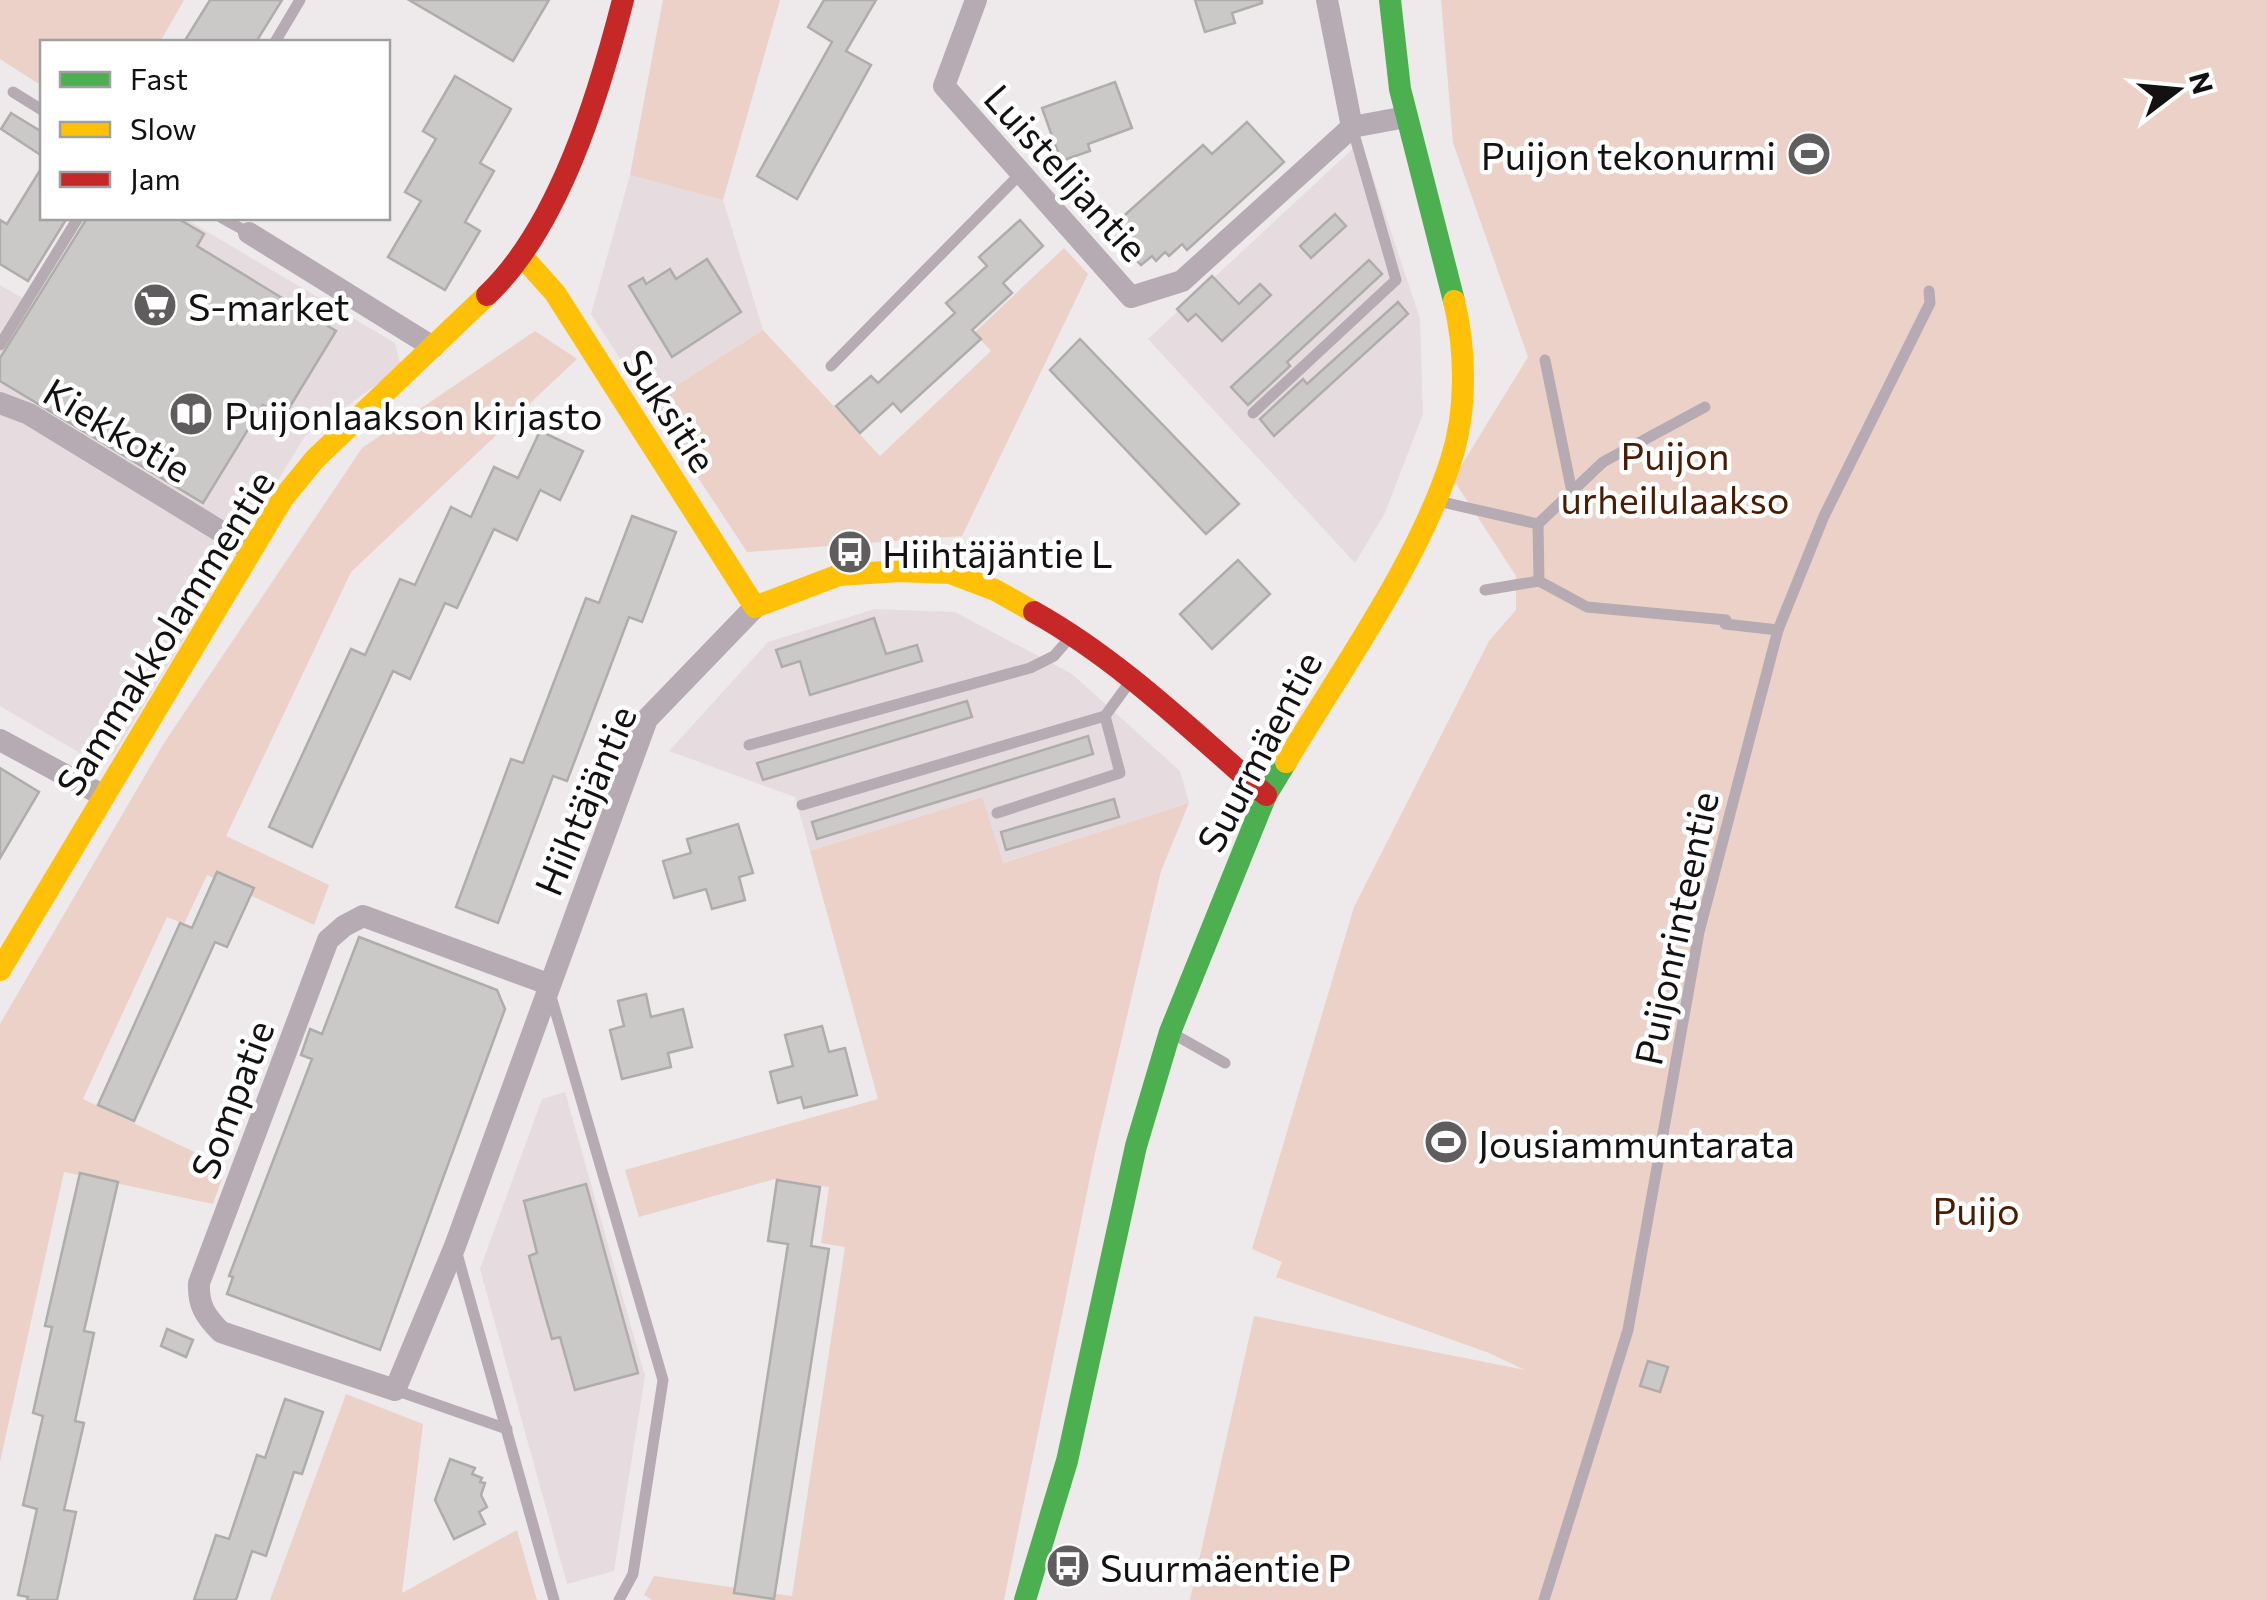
<svg xmlns="http://www.w3.org/2000/svg" width="2267" height="1600" font-family="Commissioner,sans-serif">
	<rect width="100%" height="100%" fill="#eeeaeb"/>
	<g fill="#e6dbde">
		<path d="M1361 141 1420 319 1423 414 1385 513 1355 563 1148 339Z"/>
		<path d="M630 175 723 200 763 330 649 403 591 314Z"/>
		<path d="M86 218H184L395 343 401 367 305 436 258 513 233 520 213 553 220 579 114 754 90 759 0 706V285L33 304Z"/>
		<path d="M875 609 955 612 1072 674 1180 771 1189 803 1002 863 981 797 810 851 795 797 669 751 768 642Z"/>
		<path d="M565 1092 645 1376 614 1571 567 1584 480 1269 542 1099Z"/>
	</g>
	<g fill="#ebd1c7">
		<path d="M0 0H184L160 42H42V86L0 59Z"/>
		<path d="M663 0H780L723 200 630 175Z"/>
		<path d="M1441 0H2267V1600H1190L1254 1316 1525 1370 1489 1353 1276 1277 1282 1262 1252 1249 1354 907 1489 641 1516 610V576L1453 479 1528 357 1453 143Z"/>
		<path d="M1064 248 1088 274 962 536 747 552 649 403 763 330 880 456 991 351 974 333Z"/>
		<path d="M535 331 577 359 351 572 226 836 329 885 314 925 207 875 184 924 167 917 83 1099 226 1167 213 1204 64 1172 0 1462V1024L164 743 362 448Z"/>
		<path d="M982 797 1003 863 1189 803 1161 871 1095 1153 1004 1600H652L644 1595 654 1576 792 1596 845 1247 821 1243 829 1187 775 1179 639 1217 625 1170 878 1099 810 851Z"/>
		<path d="M346 1394 423 1424 402 1593 517 1530 537 1600H270Z"/>
	</g>
	<g fill="#cbc8c8" stroke="#afacac" stroke-width="2.5">
		<path d="M210 0H282L256 42H184Z"/>
		<path d="M409 0H549L513 61Z"/>
		<path d="M824 0H876L846 51 871 65 797 199 757 176 832 42 808 27Z"/>
		<path d="M1195 0H1262V3L1232 13 1235 23 1205 32Z"/>
		<path d="M455 76 511 109 480 163 494 171 465 222 480 231 445 290 388 257 421 201 405 192 436 139 423 131Z"/>
		<path d="M1115 82 1132 128 1088 144 1090 151 1061 161 1042 108Z"/>
		<path d="M11 113 42 132V156L1 129Z"/>
		<path d="M1247 122 1284 162 1187 250 1182 244 1169 256 1165 252 1156 261 1152 256 1141 265 1115 237 1123 230 1117 222 1203 145 1212 154Z"/>
		<path d="M42 167V218H67L28 281 0 264V220L7 224Z"/>
		<path d="M1335 214 1346 226 1311 258 1300 246Z"/>
		<path d="M87 218H177L204 234 197 246 336 331 283 418 263 405 203 503 0 381V358Z"/>
		<path d="M1020 220 1043 246 1003 283 1012 293 972 330 981 339 901 412 893 403 860 433 836 406 871 376 878 383 955 313 946 303 987 266 979 257Z"/>
		<path d="M707 259 741 312 672 357 629 286 643 278 646 284 670 269 676 279Z"/>
		<path d="M1369 260 1382 274 1287 362 1290 366 1248 405 1231 387Z"/>
		<path d="M1212 276 1239 304 1260 284 1271 295 1222 341 1196 314 1188 321 1177 309Z"/>
		<path d="M1398 302 1408 314 1274 436 1260 419 1303 379 1307 384Z"/>
		<path d="M1080 339 1239 504 1206 534 1050 370Z"/>
		<path d="M540 431 583 451 560 500 540 490 517 540 494 529 457 608 445 603 410 679 393 671 312 847 269 827 351 649 365 655 400 579 415 585 451 507 471 517 494 467 518 478Z"/>
		<path d="M632 516 676 532 642 622 629 617 567 781 553 776 498 923 456 907 511 759 523 763 586 598 599 603Z"/>
		<path d="M1238 560 1270 594 1212 649 1180 614Z"/>
		<path d="M874 618 886 654 917 645 922 661 810 695 800 661 782 667 776 650Z"/>
		<path d="M967 701 972 717 763 780 757 763Z"/>
		<path d="M1088 736 1093 754 817 839 812 822Z"/>
		<path d="M0 768 39 792 0 858Z"/>
		<path d="M1114 799 1119 817 1006 850 1001 832Z"/>
		<path d="M738 824 753 873 739 877 745 900 712 909 706 889 674 898 663 861 691 853 687 839Z"/>
		<path d="M217 872 254 888 227 947 215 942 134 1121 98 1105 180 923 192 928Z"/>
		<path d="M359 937 497 990 505 1009 380 1350 227 1294 233 1277 229 1276 312 1059 301 1055 310 1029 322 1034Z"/>
		<path d="M646 994 651 1017 683 1009 692 1047 668 1053 671 1067 622 1079 610 1030 624 1026 618 1001Z"/>
		<path d="M822 1026 829 1052 845 1048 857 1095 804 1108 801 1097 778 1103 770 1072 793 1066 785 1035Z"/>
		<path d="M80 1173 118 1182 84 1331 94 1333 75 1421 84 1423 64 1510 76 1512 57 1600H27L28 1597 18 1595 37 1509 23 1505 43 1416 33 1413 52 1327 45 1326Z"/>
		<path d="M777 1180 820 1187 811 1246 829 1249 774 1599 734 1593 788 1244 768 1241Z"/>
		<path d="M586 1184 638 1373 575 1390 560 1337 552 1339 543 1308 529 1256 537 1253 524 1201Z"/>
		<path d="M167 1329 193 1340 186 1357 161 1346Z"/>
		<path d="M1648 1361 1668 1367 1660 1392 1640 1386Z"/>
		<path d="M285 1399 323 1412 302 1474 294 1472 266 1556 252 1551 236 1600H194L216 1535 229 1539 257 1455 265 1458Z"/>
		<path d="M450 1459 475 1468 472 1474 482 1478 480 1482 485 1483 481 1495 487 1507 479 1512 485 1524 454 1539 435 1500Z"/>
	</g>
	<g fill="none" stroke-linecap="round" stroke-linejoin="round">
		<g stroke="#b6abb2" stroke-width="11">
			<path d="M275 42 300 0"/>
			<path d="M13 92 42 110"/>
			<path d="M222 218 249 233"/>
			<path d="M0 345 78 218"/>
			<path d="M1545 360 1572 492"/>
			<path d="M831 366 1021 173"/>
			<path d="M1253 413 1396 280 1352 127"/>
			<path d="M1438 501 1538 524 1539 581 1587 607 1726 620 1725 624 1778 630"/>
			<path d="M1538 524 1603 462 1705 407"/>
			<path d="M1485 590 1539 581"/>
			<path d="M749 745 1030 668 1054 656 1073 634"/>
			<path d="M802 805 1105 716 1132 679"/>
			<path d="M997 813 1120 773 1105 716"/>
			<path d="M550 993 663 1380 633 1574 619 1600"/>
			<path d="M1170 1032 1225 1063"/>
			<path d="M456 1250 554 1600"/>
			<path d="M395 1390 507 1429"/>
			<path d="M1544 1600 1628 1330 1699 932 1778 630 1824 516 1930 303 1929 291"/>
		</g>
		<g stroke="#b6abb2" stroke-width="22">
			<path d="M976 0 944 86 1131 297 1182 281 1352 127 1406 117"/>
			<path d="M1327 0 1352 127"/>
			<path d="M249 233 433 347"/>
			<path d="M0 403 29 414 251 550"/>
			<path d="M0 740 104 796"/>
			<path d="M548 984 363 916 344 926 328 940 199 1283C198 1305 205 1316 221 1332L395 1390 455 1246 647 719 755 607"/>
		</g>
		<g stroke="#4caf50" stroke-width="22">
			<path d="M1390 0 1400 89 1454 301"/>
			<path d="M1025 1600 1067 1461 1136 1146 1170 1032 1266 795 1286 762"/>
		</g>
		<g stroke="#ffc107" stroke-width="22">
			<path d="M521 255 555 293 755 607 839 575 899 571 950 573 995 590 1034 612"/>
			<path d="M1286 762C1342 668 1418 563 1451 460 1467 411 1466 350 1454 301"/>
			<path d="M0 970 283 498 315 459 487 295"/>
		</g>
		<g stroke="#c62828" stroke-width="22">
			<path d="M487 295C559 227 599 94 623 0"/>
			<path d="M1034 612C1120 660 1192 731 1266 795"/>
		</g>
	</g>
	<defs>
		<symbol id="stadium-disc" viewBox="-11 -11 22 22"><circle r="9.5" fill="#605d5e" stroke="#fff"/><path d="M0-5a6.5 5 0 1 0 0 10a6.5 5 0 1 0 0-10ZM-3.5-1.8h7v3.6h-7Z" fill="#fff"/></symbol>
		<symbol id="supermarket-disc" viewBox="-11 -11 22 22"><circle r="9.5" fill="#605d5e" stroke="#fff"/><path d="M-6-5.5h2.5l.6 2H6L4.5 2H-2.5L-4.4-4H-6ZM-1.5 3.2a1.3 1.3 0 1 0 .1 0ZM3 3.2a1.3 1.3 0 1 0 .1 0Z" fill="#fff"/></symbol>
		<symbol id="library-disc" viewBox="-11 -11 22 22"><circle r="9.5" fill="#605d5e" stroke="#fff"/><path d="M-6-4Q-3-5.5-.7-3.5V5Q-3 3-6 4ZM6-4Q3-5.5 .7-3.5V5Q3 3 6 4Z" fill="#fff"/></symbol>
		<symbol id="bus-disc" viewBox="-11 -11 22 22"><circle r="9.5" fill="#605d5e" stroke="#fff"/><path d="M-5-6H5V4H4V6H2V4H-2V6H-4V4H-5ZM-3.5-4V0h7V-4ZM-3.5 1.2v1.5H-2V1.2ZM2 1.2v1.5H3.5V1.2Z" fill="#fff"/></symbol>
	</defs>
	<g fill-rule="evenodd">
		<use href="#stadium-disc" x="1784" y="129" width="50" height="50"/>
		<use href="#supermarket-disc" x="130" y="280" width="50" height="50"/>
		<use href="#library-disc" x="166" y="389" width="50" height="50"/>
		<use href="#bus-disc" x="825" y="527" width="50" height="50"/>
		<use href="#stadium-disc" x="1421" y="1117" width="50" height="50"/>
		<use href="#bus-disc" x="1043" y="1541" width="50" height="50"/>
	</g>
	<g text-anchor="middle" dominant-baseline="central" stroke-width="9" stroke-linejoin="round" paint-order="stroke">
		<g font-size="38" fill="#141112" stroke="#fff" text-anchor="start">
			<text x="1776" y="154" text-anchor="end">Puijon tekonurmi</text>
			<text x="188" y="305">S-market</text>
			<text x="224" y="414">Puijonlaakson kirjasto</text>
			<text x="882" y="552">Hiihtäjäntie L</text>
			<text x="1478" y="1142">Jousiammuntarata</text>
			<text x="1100" y="1566">Suurmäentie P</text>
		</g>
		<g font-size="38" fill="#141112" stroke="#fff">
			<text transform="translate(1067 172) rotate(48)">Luistelijantie</text>
			<text transform="translate(671 410) rotate(57)">Suksitie</text>
			<text transform="translate(118 429) rotate(31)">Kiekkotie</text>
			<text transform="translate(164 632) rotate(-58)">Sammakkolammentie</text>
			<text transform="translate(1258 751) rotate(-62)">Suurmäentie</text>
			<text transform="translate(584 800) rotate(-67)">Hiihtäjäntie</text>
			<text transform="translate(1675 928) rotate(-78)">Puijonrinteentie</text>
			<text transform="translate(231 1099) rotate(-69)">Sompatie</text>
		</g>
		<g font-size="38" fill="#491c03" stroke="#fff">
			<text x="1675" y="454">Puijon<tspan x="1675" dy="44">urheilulaakso</tspan></text>
			<text x="1976" y="1209">Puijo</text>
		</g>
	</g>
	<rect x="40" y="40" width="350" height="180" fill="#ffffff" stroke="#a1a0a0" stroke-width="2.5"/>
	<rect x="60" y="72" width="50" height="15" fill="#4caf50" stroke="#a1a0a0" stroke-width="2.5"/>
	<text x="130" y="90" font-size="30" fill="#141112">Fast</text>
	<rect x="60" y="122" width="50" height="15" fill="#ffc107" stroke="#a1a0a0" stroke-width="2.5"/>
	<text x="130" y="140" font-size="30" fill="#141112">Slow</text>
	<rect x="60" y="172" width="50" height="15" fill="#c62828" stroke="#a1a0a0" stroke-width="2.5"/>
	<text x="130" y="190" font-size="30" fill="#141112">Jam</text>
	<g transform="translate(2177 90) rotate(74)" stroke="#ffffff" stroke-width="8" paint-order="stroke">
	<path d="M0-8L18 38L0 25L-18 38Z" fill="#141112"/>
	<text y="-15" font-size="28" font-weight="bold" text-anchor="middle" fill="#141112">N</text>
	</g>
</svg>
